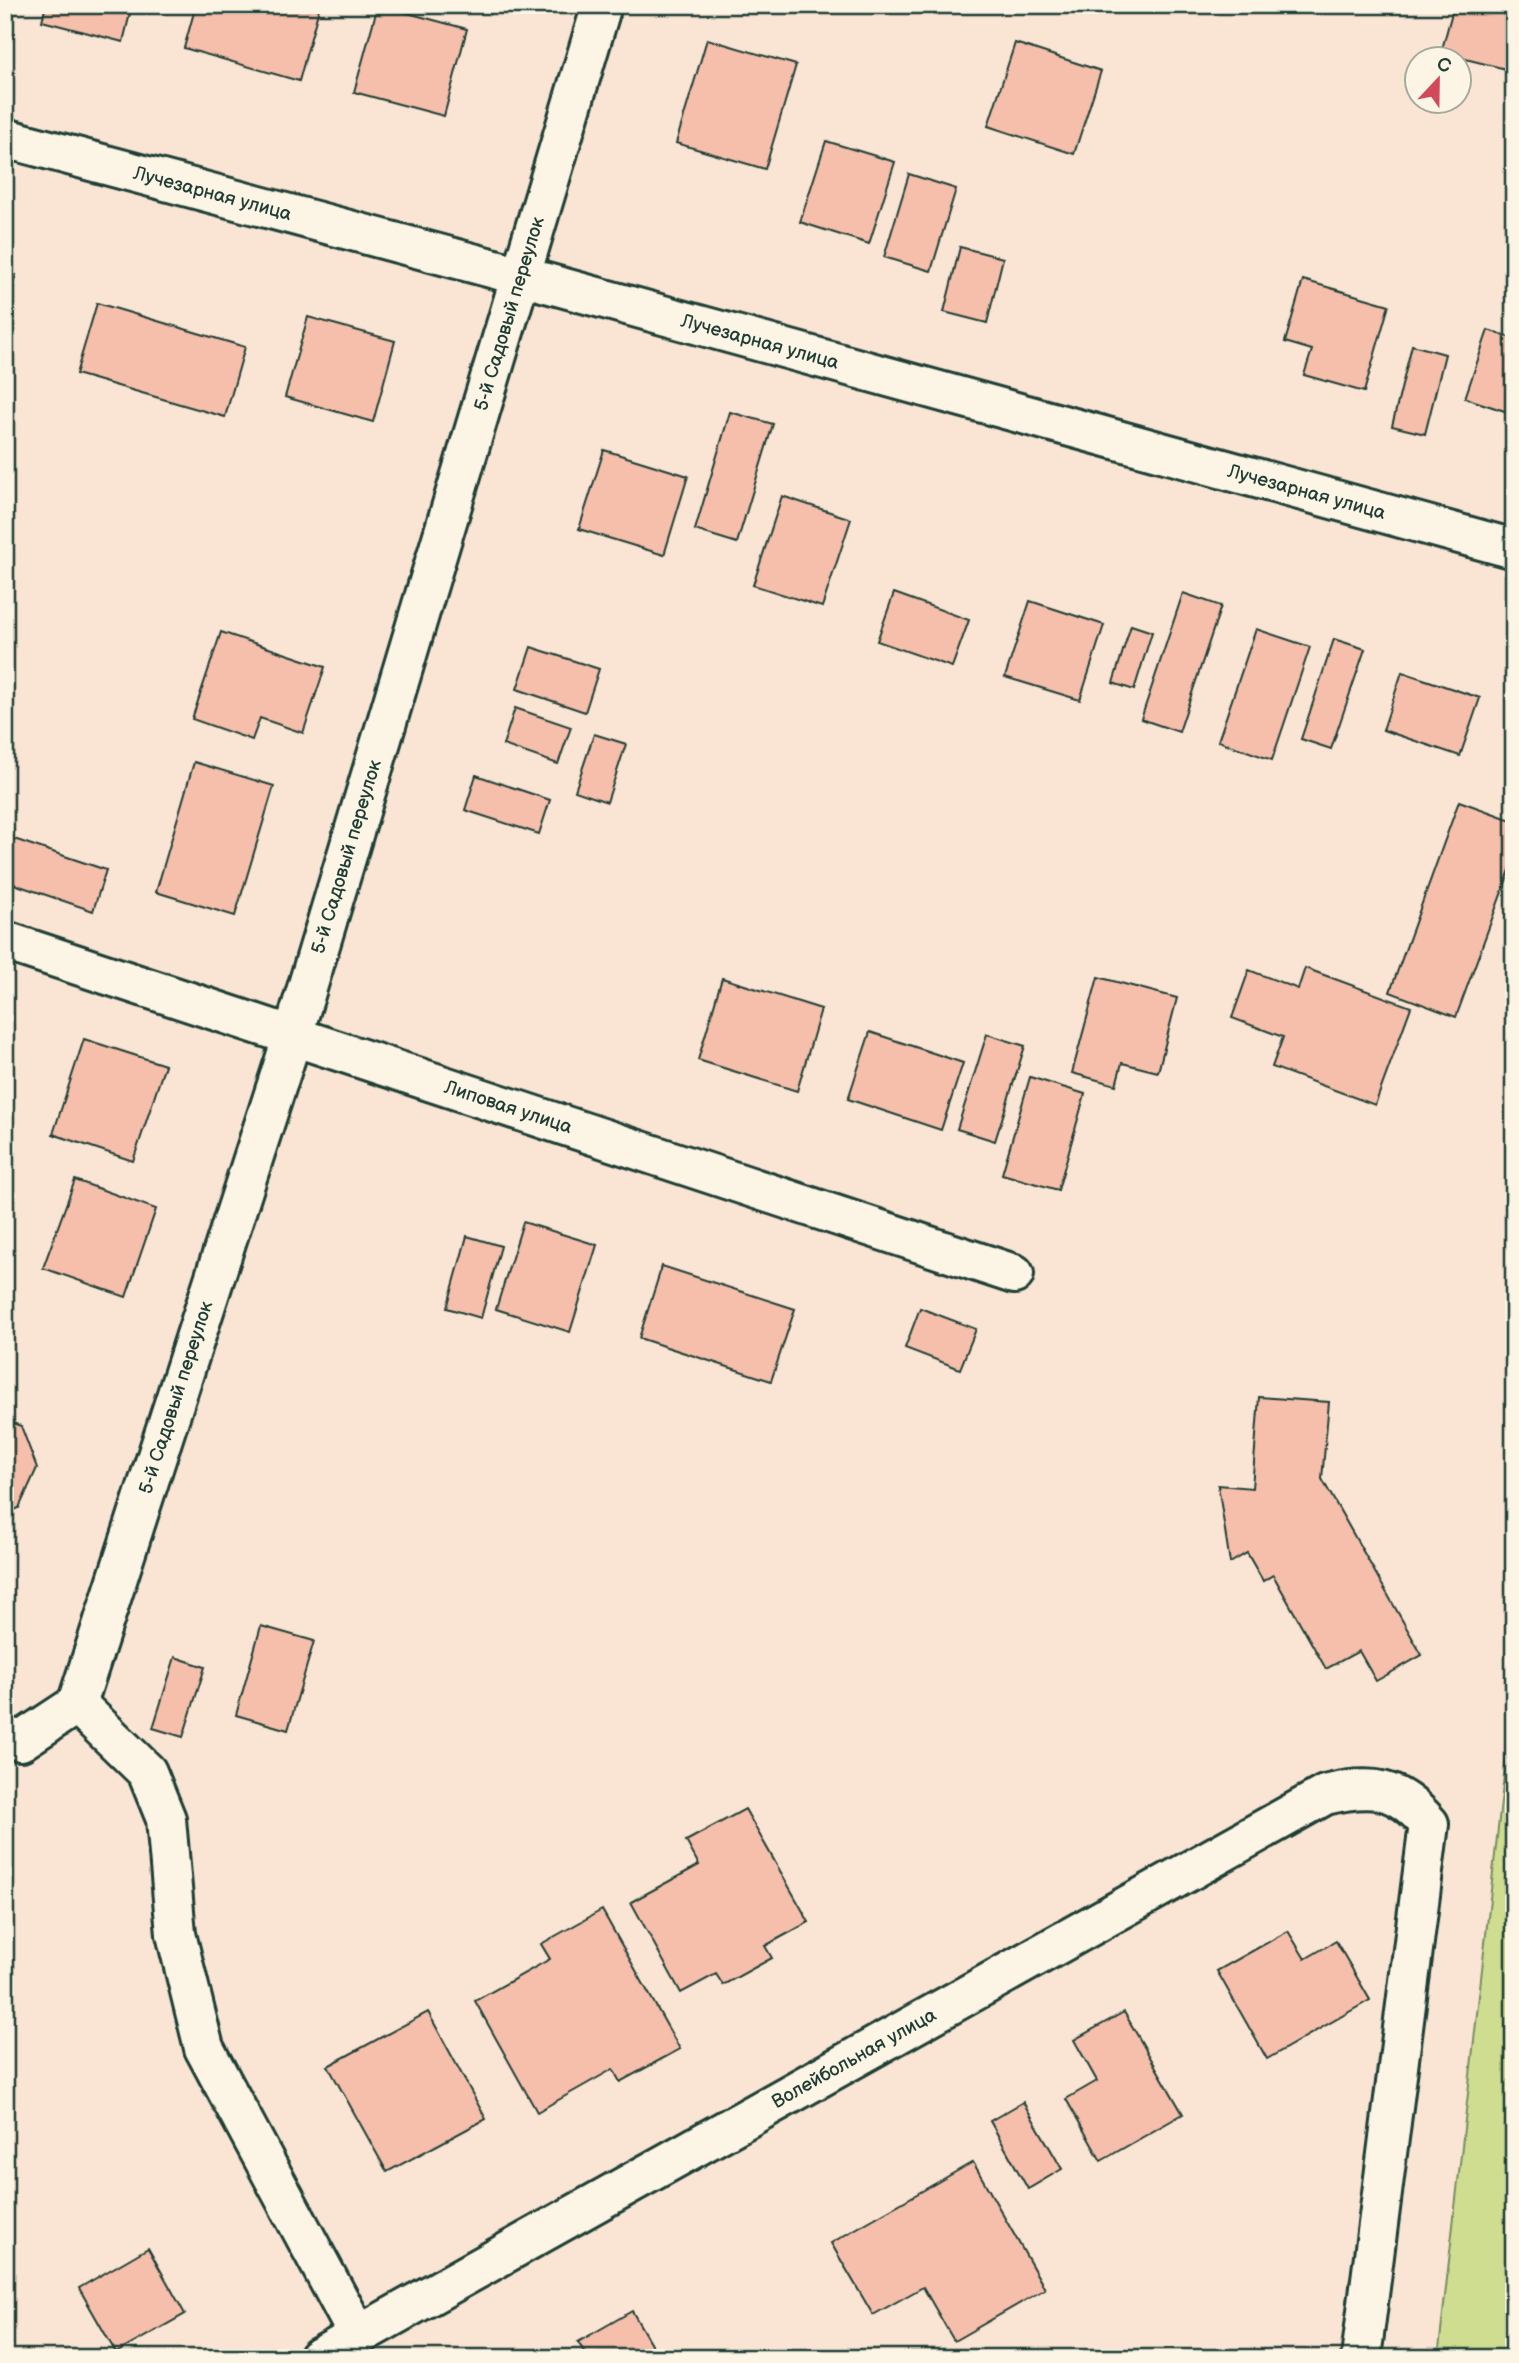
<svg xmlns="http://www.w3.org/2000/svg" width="1519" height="2363" font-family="'Balsamiq Sans',sans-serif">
	<rect width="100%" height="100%" fill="#fae5d4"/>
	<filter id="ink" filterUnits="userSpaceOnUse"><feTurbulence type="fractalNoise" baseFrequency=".0143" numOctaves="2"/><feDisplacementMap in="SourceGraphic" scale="14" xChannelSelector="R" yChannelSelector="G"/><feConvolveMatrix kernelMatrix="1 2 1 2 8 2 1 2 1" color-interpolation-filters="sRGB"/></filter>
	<g filter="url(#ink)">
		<path fill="#cfdd91" stroke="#778d62" stroke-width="2" d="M1514 1687V2358H1438Z"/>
		<g fill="#f6bfab" stroke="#1f3d34" stroke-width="2">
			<path d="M46 5H132L123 42 42 21Z"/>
			<path d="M196 5H320L299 81 184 48Z"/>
			<path d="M378 5 467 29 444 116 354 92Z"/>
			<path d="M1454 5H1514V71L1441 53Z"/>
			<path d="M707 39 796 65 765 169 676 143Z"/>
			<path d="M1015 43 1101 71 1074 154 988 126Z"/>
			<path d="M826 141 895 162 869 244 800 222Z"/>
			<path d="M909 174 956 189 931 271 884 257Z"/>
			<path d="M960 247 1003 258 987 323 944 312Z"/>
			<path d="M5 272 16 275 5 312Z"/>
			<path d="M1303 280 1389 305 1364 392 1304 375 1312 350 1285 342Z"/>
			<path d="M97 303 245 347 225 417 76 374Z"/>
			<path d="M308 317 395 341 373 422 285 397Z"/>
			<path d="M1488 330 1514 339V414L1465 398Z"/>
			<path d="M1412 345 1445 354 1425 434 1392 426Z"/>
			<path d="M730 412 773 424 737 543 695 530Z"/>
			<path d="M604 450 688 476 664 555 579 529Z"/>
			<path d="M782 496 851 519 822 607 753 585Z"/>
			<path d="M894 593 969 620 952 667 877 641Z"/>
			<path d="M1183 593 1221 606 1179 732 1141 719Z"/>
			<path d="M1030 601 1104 625 1080 700 1005 677Z"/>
			<path d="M1131 625 1152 632 1134 690 1113 683Z"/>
			<path d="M1256 629 1310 647 1272 760 1218 741Z"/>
			<path d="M221 632 325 667 303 733 260 718 252 740 192 719Z"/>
			<path d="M1334 639 1365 649 1331 749 1301 739Z"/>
			<path d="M531 647 599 669 585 712 517 689Z"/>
			<path d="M1402 672 1480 698 1460 756 1383 730Z"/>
			<path d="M515 708 571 727 558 764 503 745Z"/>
			<path d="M594 734 626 744 607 802 575 791Z"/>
			<path d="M194 762 274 786 235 916 156 892Z"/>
			<path d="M476 775 550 800 539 834 465 810Z"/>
			<path d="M1459 801 1514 821V859L1456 1017 1390 992Z"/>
			<path d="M5 836 106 870 93 911 5 881Z"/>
			<path d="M1305 968 1411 1007 1375 1105 1272 1067 1283 1037 1232 1018 1249 970 1298 989Z"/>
			<path d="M1098 977 1177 998 1158 1072 1122 1063 1116 1085 1072 1073Z"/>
			<path d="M722 978 821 1009 797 1091 698 1060Z"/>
			<path d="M870 1032 963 1063 941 1130 848 1099Z"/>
			<path d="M987 1034 1025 1046 995 1141 957 1129Z"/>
			<path d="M84 1039 165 1065 133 1161 53 1134Z"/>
			<path d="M1030 1077 1085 1094 1058 1190 1002 1174Z"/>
			<path d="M75 1180 156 1209 126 1297 43 1268Z"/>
			<path d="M523 1222 597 1245 570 1332 496 1309Z"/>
			<path d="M467 1236 501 1246 481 1318 447 1308Z"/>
			<path d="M662 1266 795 1309 771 1381 639 1338Z"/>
			<path d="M920 1308 976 1329 960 1369 905 1348Z"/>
			<path d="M1259 1397 1329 1402 1322 1479 1422 1655 1376 1681 1359 1651 1326 1669 1273 1575 1263 1581 1247 1553 1230 1563 1218 1485 1252 1488Z"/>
			<path d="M5 1420 21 1426 37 1468 19 1508 5 1514Z"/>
			<path d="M261 1626 314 1641 288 1730 236 1715Z"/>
			<path d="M175 1657 205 1667 183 1737 153 1728Z"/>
			<path d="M745 1809 809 1922 765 1946 772 1958 723 1985 716 1974 681 1993 631 1902 699 1865 686 1841Z"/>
			<path d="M602 1910 680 2049 620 2082 613 2069 537 2112 475 2001 550 1959 541 1944Z"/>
			<path d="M1288 1931 1305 1959 1336 1941 1370 2000 1267 2059 1217 1971Z"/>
			<path d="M428 2012 486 2119 387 2172 328 2066Z"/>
			<path d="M1124 2012 1183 2114 1101 2161 1066 2099 1097 2081 1074 2040Z"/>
			<path d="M1023 2102 1062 2169 1028 2189 990 2121Z"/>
			<path d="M973 2162 1045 2289 954 2341 923 2287 873 2315 831 2243Z"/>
			<path d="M148 2248 185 2314 116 2353 79 2288Z"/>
			<path d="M632 2311 655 2351 644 2358H588L578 2342Z"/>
		</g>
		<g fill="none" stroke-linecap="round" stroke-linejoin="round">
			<defs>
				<g id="minor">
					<path id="s1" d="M5 138 521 276 1514 549"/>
					<path id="s2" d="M5 941 1014 1274"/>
					<path id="s3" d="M77 1704 293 1035 602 5"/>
					<path d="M77 1704 147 1772 166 1819 176 1934 204 2048 358 2335"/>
					<path d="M5 1736 21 1741 77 1704"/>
					<path id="s4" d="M318 2358 1325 1795C1372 1784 1397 1786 1429 1824L1361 2358"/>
				</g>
			</defs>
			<use href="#minor" stroke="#1f3d34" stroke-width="44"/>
			<use href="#minor" stroke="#fcf5e5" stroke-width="38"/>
		</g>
	</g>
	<g text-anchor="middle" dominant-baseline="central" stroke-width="5" stroke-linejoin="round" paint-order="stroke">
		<g font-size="19" fill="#1f3d34" stroke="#fcf5e5">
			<text stroke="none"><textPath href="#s1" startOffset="215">Лучезарная улица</textPath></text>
			<text stroke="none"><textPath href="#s3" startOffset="1456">5-й Садовый переулок</textPath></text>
			<text stroke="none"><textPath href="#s1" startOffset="782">Лучезарная улица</textPath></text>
			<text stroke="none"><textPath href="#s1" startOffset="1349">Лучезарная улица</textPath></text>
			<text stroke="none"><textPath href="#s3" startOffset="889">5-й Садовый переулок</textPath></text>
			<text stroke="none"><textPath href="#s2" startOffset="530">Липовая улица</textPath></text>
			<text stroke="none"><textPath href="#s3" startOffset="322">5-й Садовый переулок</textPath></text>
			<text stroke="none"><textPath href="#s4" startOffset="614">Волейбольная улица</textPath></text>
		</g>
	</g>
	<rect width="1519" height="2363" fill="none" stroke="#fcf5e5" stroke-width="28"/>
	<rect x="14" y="14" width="1491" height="2335" fill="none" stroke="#1f3d34" stroke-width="2.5" filter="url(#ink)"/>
	<g transform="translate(1438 80) rotate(22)"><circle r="33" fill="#fcf5e5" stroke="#a4ab9e" stroke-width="2"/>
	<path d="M0-5L12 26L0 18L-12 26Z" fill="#d1495b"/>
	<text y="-10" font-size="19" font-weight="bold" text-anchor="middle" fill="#1f3d34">С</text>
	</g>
</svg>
